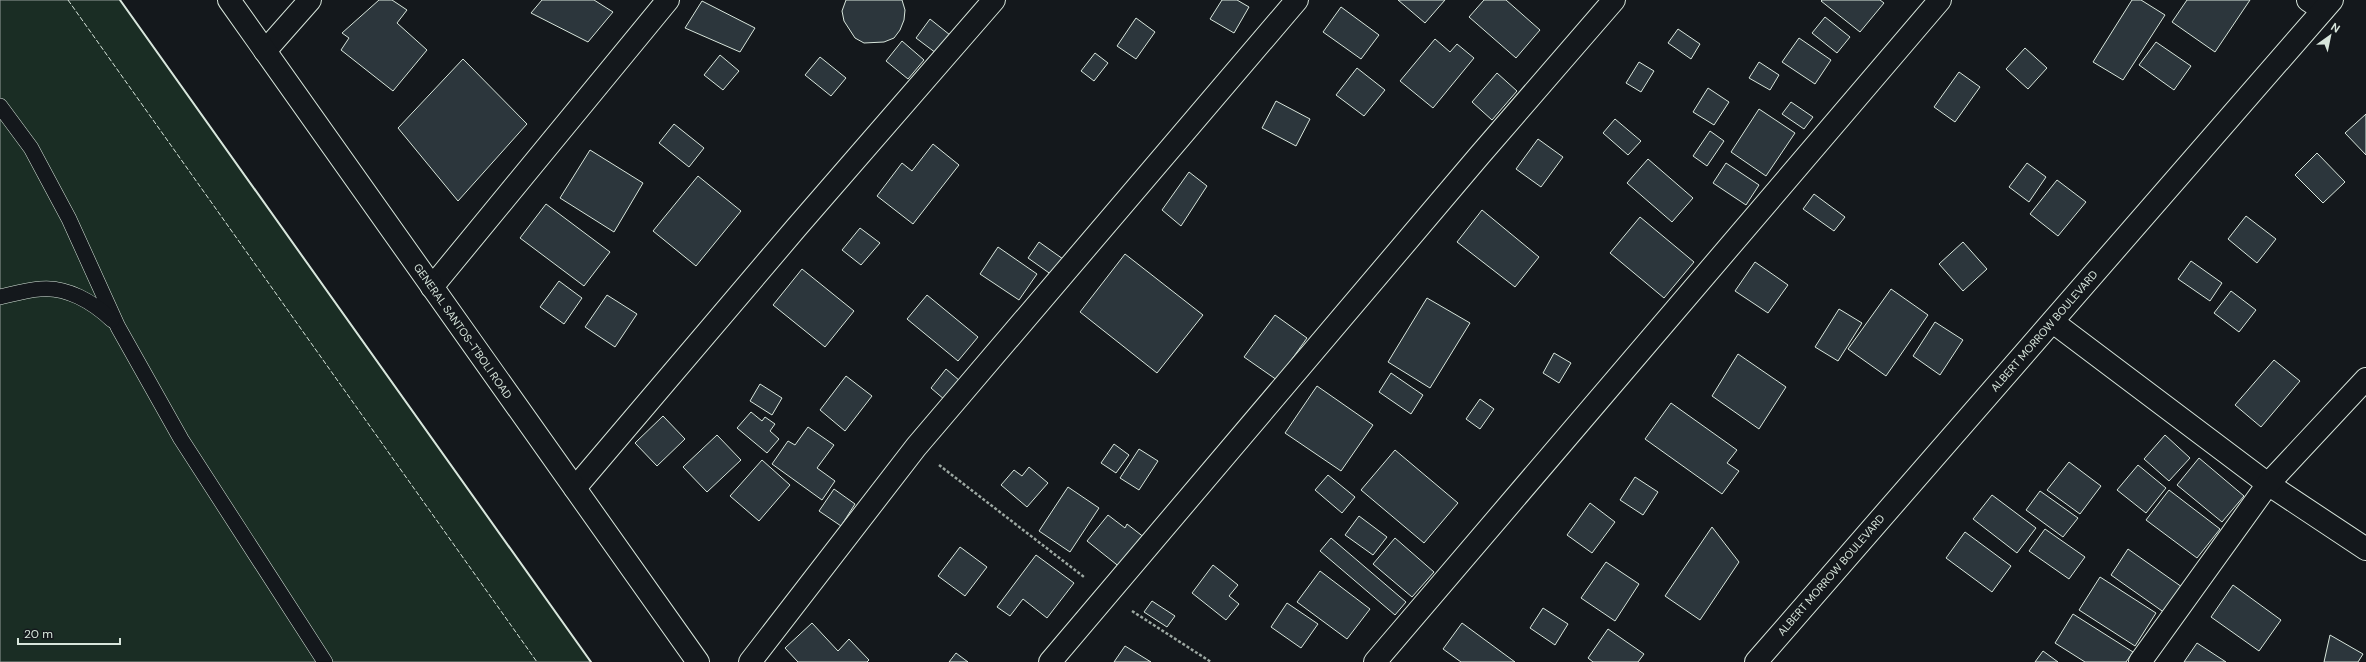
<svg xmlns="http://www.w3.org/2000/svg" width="2366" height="662" font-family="'DM Sans',sans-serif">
	<rect width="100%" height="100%" fill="#14181c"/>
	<path fill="#1a2d24" stroke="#939e99" d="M0 0H120L591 662H0Z"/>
	<g fill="#2c363c" stroke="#d8e6dc">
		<path d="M379 0H392L407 10 397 23 427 50 393 91 341 50 349 38 342 33Z"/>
		<path d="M542 0H594L613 12 588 42 531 13Z"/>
		<path d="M846 0H902L905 10 904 20 900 30 894 38 884 42 864 43 855 38 844 21 842 11Z"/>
		<path d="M1222 0H1237L1249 7 1234 33 1210 19Z"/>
		<path d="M1398 0H1445L1425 23Z"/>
		<path d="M1484 0H1506L1540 30 1516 58 1469 17Z"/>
		<path d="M1822 0H1880L1884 3 1860 32 1821 1Z"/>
		<path d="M2132 0H2141L2165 15 2123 80 2093 62Z"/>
		<path d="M2187 0H2250L2215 52 2172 22Z"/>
		<path d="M702 1 755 28 740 52 685 28Z"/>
		<path d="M1341 7 1379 35 1361 59 1323 32Z"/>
		<path d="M1825 17 1850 37 1837 53 1812 33Z"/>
		<path d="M1136 18 1155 32 1136 59 1117 46Z"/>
		<path d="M930 19 950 35 936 53 916 38Z"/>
		<path d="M1678 29 1700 44 1691 59 1668 43Z"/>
		<path d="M1799 38 1831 60 1815 84 1782 62Z"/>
		<path d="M1435 39 1450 52 1457 44 1474 58 1433 108 1400 81Z"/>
		<path d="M902 41 924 60 908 79 886 61Z"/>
		<path d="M2156 42 2191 66 2174 90 2139 65Z"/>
		<path d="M2025 48 2047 68 2028 89 2006 69Z"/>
		<path d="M1095 53 1108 63 1094 81 1081 71Z"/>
		<path d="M720 55 739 71 723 90 704 75Z"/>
		<path d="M820 57 846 78 831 96 805 75Z"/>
		<path d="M463 59 527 124 458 201 398 128Z"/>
		<path d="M1639 62 1654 71 1641 92 1626 83Z"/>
		<path d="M1759 62 1779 75 1770 90 1749 78Z"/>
		<path d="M1357 68 1385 90 1364 116 1336 95Z"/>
		<path d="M1959 72 1980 87 1955 122 1934 107Z"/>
		<path d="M1497 73 1517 91 1492 120 1472 102Z"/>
		<path d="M1708 88 1729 102 1714 125 1693 112Z"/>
		<path d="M1276 101 1310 119 1296 146 1262 128Z"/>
		<path d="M1791 102 1813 117 1804 129 1782 114Z"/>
		<path d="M1759 109 1795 133 1766 176 1731 152Z"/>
		<path d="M2366 114V155L2345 133Z"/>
		<path d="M1615 119 1641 141 1628 155 1603 133Z"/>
		<path d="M674 124 704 148 689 167 659 143Z"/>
		<path d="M1710 131 1724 141 1707 166 1693 156Z"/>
		<path d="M1538 139 1563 157 1541 187 1516 169Z"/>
		<path d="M933 144 959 165 913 224 877 196 902 163 912 171Z"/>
		<path d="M590 150 643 183 614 232 560 198Z"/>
		<path d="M2317 153 2345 182 2323 203 2295 175Z"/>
		<path d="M1648 159 1693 198 1672 222 1627 183Z"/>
		<path d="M1726 163 1759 185 1746 205 1713 183Z"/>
		<path d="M2027 163 2046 177 2029 202 2009 187Z"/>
		<path d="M1189 172 1207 186 1181 226 1162 210Z"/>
		<path d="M698 176 741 211 696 266 653 231Z"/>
		<path d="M2057 180 2086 202 2058 236 2030 214Z"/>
		<path d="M1814 194 1845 217 1834 231 1803 209Z"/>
		<path d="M546 204 610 252 584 286 520 238Z"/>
		<path d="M1482 210 1539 257 1515 287 1457 242Z"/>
		<path d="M2246 216 2276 239 2257 263 2228 239Z"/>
		<path d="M1640 217 1694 262 1664 298 1610 253Z"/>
		<path d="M860 228 880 243 861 265 842 250Z"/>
		<path d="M1039 242 1063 259 1052 275 1028 258Z"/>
		<path d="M1963 242 1987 269 1963 291 1939 264Z"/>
		<path d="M998 247 1037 274 1019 300 980 274Z"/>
		<path d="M1125 254 1203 315 1157 373 1080 312Z"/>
		<path d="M2191 261 2222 283 2210 301 2178 279Z"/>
		<path d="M1755 262 1788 285 1768 313 1735 291Z"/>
		<path d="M802 269 854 311 825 347 773 305Z"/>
		<path d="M559 281 582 298 564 324 540 307Z"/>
		<path d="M1891 289 1928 315 1886 376 1848 349Z"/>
		<path d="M2231 291 2256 310 2239 332 2214 313Z"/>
		<path d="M607 295 637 314 615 347 585 327Z"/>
		<path d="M927 295 978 337 958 361 907 319Z"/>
		<path d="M1427 298 1470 323 1430 388 1388 362Z"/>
		<path d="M1839 309 1862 323 1838 361 1815 347Z"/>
		<path d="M1275 315 1307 338 1277 380 1244 357Z"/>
		<path d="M1935 322 1963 340 1940 375 1913 356Z"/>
		<path d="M1554 353 1571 363 1559 383 1543 373Z"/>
		<path d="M1738 354 1786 387 1759 429 1712 396Z"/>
		<path d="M2274 360 2300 381 2261 427 2235 405Z"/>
		<path d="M946 369 960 381 945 400 931 388Z"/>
		<path d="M1391 373 1423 395 1411 414 1379 392Z"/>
		<path d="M846 376 872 396 845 431 820 410Z"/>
		<path d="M760 384 782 398 772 415 750 401Z"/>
		<path d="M1317 386 1373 425 1341 471 1285 433Z"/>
		<path d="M1480 399 1494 409 1480 429 1466 419Z"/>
		<path d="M1671 403 1737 450 1727 463 1739 471 1722 494 1645 439Z"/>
		<path d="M751 412 762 421 765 417 775 424 770 431 779 439 767 453 737 428Z"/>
		<path d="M663 416 685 439 657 466 635 443Z"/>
		<path d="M808 427 834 445 817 468 835 481 822 500 772 464 788 441 795 445Z"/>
		<path d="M717 435 741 460 707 492 683 467Z"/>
		<path d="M2165 435 2190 458 2169 481 2144 459Z"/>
		<path d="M1114 444 1129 455 1116 473 1101 463Z"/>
		<path d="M1139 449 1158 461 1139 490 1120 478Z"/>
		<path d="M1395 450 1458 503 1424 543 1361 490Z"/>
		<path d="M2199 458 2244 496 2222 522 2177 485Z"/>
		<path d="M762 460 790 485 759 521 730 496Z"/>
		<path d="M2069 462 2101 486 2080 514 2047 490Z"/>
		<path d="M2138 465 2166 488 2146 513 2117 490Z"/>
		<path d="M1029 467 1048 483 1027 507 1001 485 1014 470 1022 476Z"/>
		<path d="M1328 475 1355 497 1342 513 1315 490Z"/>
		<path d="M1635 477 1658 492 1643 515 1620 500Z"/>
		<path d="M1068 487 1099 508 1070 552 1039 531Z"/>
		<path d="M834 489 855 504 841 526 819 511Z"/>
		<path d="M2169 490 2220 529 2197 558 2146 520Z"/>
		<path d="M2040 491 2078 518 2063 537 2026 510Z"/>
		<path d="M1992 495 2036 528 2017 553 1973 519Z"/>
		<path d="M1590 503 1615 522 1592 553 1567 535Z"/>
		<path d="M1108 515 1125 528 1127 524 1145 538 1121 568 1087 541Z"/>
		<path d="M1359 516 1387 537 1373 555 1345 535Z"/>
		<path d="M1712 527 1739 562 1700 620 1665 596Z"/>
		<path d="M2045 529 2085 557 2069 579 2029 551Z"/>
		<path d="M1965 532 2011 566 1992 592 1946 558Z"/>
		<path d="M1331 538 1406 602 1395 615 1320 551Z"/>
		<path d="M1395 538 1434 572 1412 597 1373 564Z"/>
		<path d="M960 547 987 567 965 596 938 576Z"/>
		<path d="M2128 549 2182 587 2165 613 2111 575Z"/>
		<path d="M1036 555 1074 583 1047 618 1023 599 1010 616 997 607Z"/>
		<path d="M1606 562 1639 584 1615 621 1581 598Z"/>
		<path d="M1213 565 1238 585 1229 596 1239 604 1226 620 1192 593Z"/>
		<path d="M1320 571 1370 609 1347 639 1297 602Z"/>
		<path d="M2100 577 2156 613 2135 646 2079 610Z"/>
		<path d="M2233 585 2281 620 2259 651 2211 617Z"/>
		<path d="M1152 601 1175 616 1167 627 1144 612Z"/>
		<path d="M1287 603 1318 624 1301 648 1271 627Z"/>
		<path d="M1543 608 1568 624 1555 645 1530 628Z"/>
		<path d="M2073 614 2133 652 2126 662H2085L2055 643Z"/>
		<path d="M812 623 838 651 849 639 869 660 867 662H798L785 648Z"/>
		<path d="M1462 623 1515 662H1461L1443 649Z"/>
		<path d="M1608 629 1644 654 1638 662H1593L1588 658Z"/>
		<path d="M2330 635 2363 654 2358 662H2324Z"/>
		<path d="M2197 643 2226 662H2184Z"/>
		<path d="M1125 646 1151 662H1114Z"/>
		<path d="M2043 651 2058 662H2035Z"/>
		<path d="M956 653 968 662H949Z"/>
	</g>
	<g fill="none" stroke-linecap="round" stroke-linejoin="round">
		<defs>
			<g id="lane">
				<path d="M0 106 31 148 69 219 118 327 181 439 325 662"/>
				<path d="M0 297C13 294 26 290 40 289 66 286 93 302 112 320"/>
			</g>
			<g id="street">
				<path d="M2308 0 2323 10"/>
				<path d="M265 51 310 0"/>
				<path d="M432 287 668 0"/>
				<path d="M2053 322 2268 484 2366 549"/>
				<path d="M575 488 796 228 994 0"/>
				<path d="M750 662 916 447 1297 0"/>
				<path d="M1050 662 1479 156 1614 0"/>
				<path d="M1375 662 1940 0"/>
				<path d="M2140 662 2268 484 2366 379"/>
			</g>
			<g id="primary">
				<path d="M229 0 698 662"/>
				<path d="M1756 662 2332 0"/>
			</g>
		</defs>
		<use href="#lane" stroke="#d8e6dc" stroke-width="16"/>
		<use href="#street" stroke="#d8e6dc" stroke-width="24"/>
		<use href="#primary" stroke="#d8e6dc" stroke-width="24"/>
		<g stroke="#9da8a2" stroke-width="2.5" stroke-dasharray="3 2" stroke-linecap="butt">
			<path d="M939 465 1084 577"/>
			<path d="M1132 611 1211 662"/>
		</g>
		<use href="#lane" stroke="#14181c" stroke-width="15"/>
		<use href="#street" stroke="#14181c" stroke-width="22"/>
		<use href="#primary" stroke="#14181c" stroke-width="22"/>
		<path stroke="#d8e6dc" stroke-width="1" stroke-dasharray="5 2" stroke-linecap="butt" d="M68 0 537 662"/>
		<path stroke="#d8e6dc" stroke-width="2" d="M120 0 591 662"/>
	</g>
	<g text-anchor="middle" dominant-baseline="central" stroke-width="3" stroke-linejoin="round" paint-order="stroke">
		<g font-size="11" fill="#d8e6dc" stroke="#14181c">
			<text transform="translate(463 331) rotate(55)">GENERAL SANTOS-T'BOLI ROAD</text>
			<text transform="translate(2044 331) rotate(-49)">ALBERT MORROW BOULEVARD</text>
			<text transform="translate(1831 575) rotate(-49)">ALBERT MORROW BOULEVARD</text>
		</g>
	</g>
	<g transform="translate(2330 36) rotate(33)" stroke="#14181c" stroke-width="3" paint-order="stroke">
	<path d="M0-3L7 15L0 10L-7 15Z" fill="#d8e6dc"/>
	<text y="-6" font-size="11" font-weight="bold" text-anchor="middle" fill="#d8e6dc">N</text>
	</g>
	<path d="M18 638v6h102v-6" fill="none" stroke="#d8e6dc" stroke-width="2"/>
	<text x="24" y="638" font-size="12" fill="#d8e6dc" stroke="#14181c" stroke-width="3" paint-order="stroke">20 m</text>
</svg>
